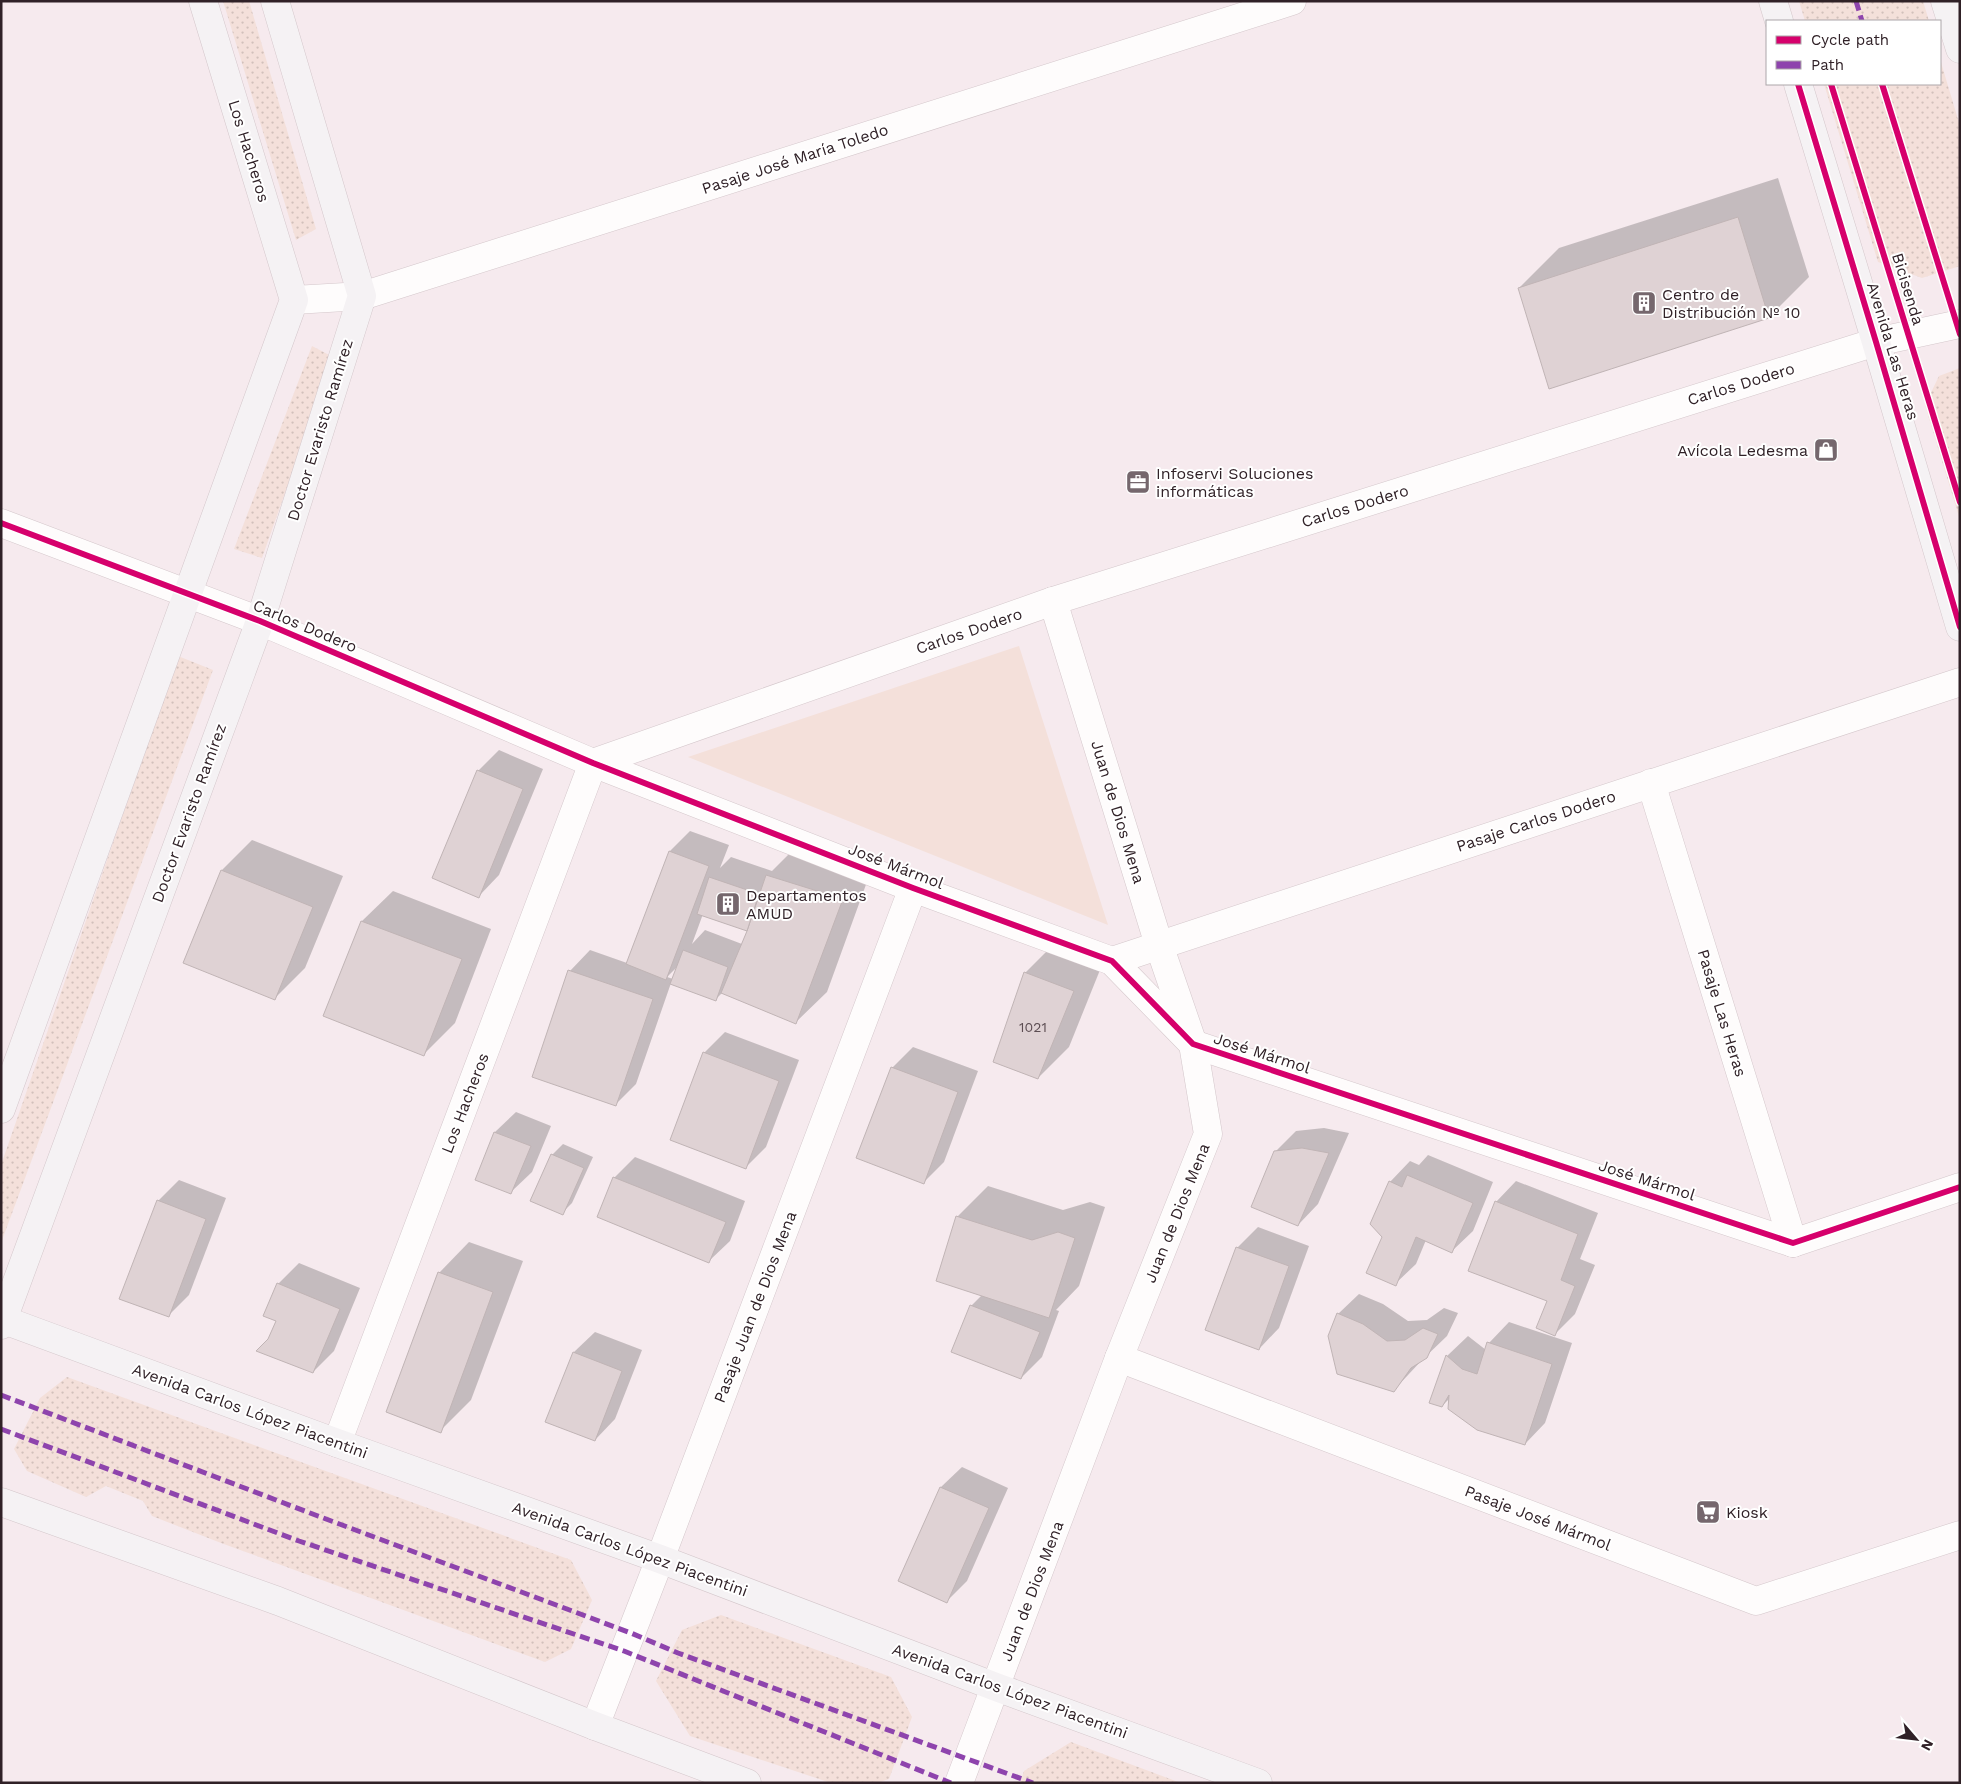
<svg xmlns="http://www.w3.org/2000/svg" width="1961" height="1784" font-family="'Work Sans',sans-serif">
	<defs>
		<pattern id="grass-dots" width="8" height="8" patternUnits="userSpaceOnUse" patternTransform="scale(1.25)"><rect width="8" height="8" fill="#f4e0da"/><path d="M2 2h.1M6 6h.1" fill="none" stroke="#d2c0bb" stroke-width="1.8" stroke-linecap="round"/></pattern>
	</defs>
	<rect width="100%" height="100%" fill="#f6eaee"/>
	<g fill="url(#grass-dots)">
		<path d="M223 1H249L316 229 296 240Z"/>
		<path d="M1799 1H1923L1929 21H1805Z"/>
		<path d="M1940 59 1960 126V266L1922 278 1878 262 1824 84H1940Z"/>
		<path d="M312 346 333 357 262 558 234 549Z"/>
		<path d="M1960 368V520L1925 405 1939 376Z"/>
		<path d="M178 656 213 670 1 1243V1165Z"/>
		<path d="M67 1377 571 1560 592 1600 571 1649 545 1662 221 1543 152 1516 143 1501 106 1486 86 1497 27 1471 14 1449 40 1398Z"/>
		<path d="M721 1615 891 1677 912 1717 889 1779 877 1783H831L690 1736 656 1681 682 1630Z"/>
		<path d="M1071 1742 1181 1783H1020L1024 1771Z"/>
	</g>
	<path fill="#f4e0da" d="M1019 646 1108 925 688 757Z"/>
	<g fill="#0003" fill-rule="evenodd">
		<path d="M1778 178 1809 277 1769 317 1519 288 1559 248Z"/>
		<path d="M499 750 543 769 499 875 479 896 478 771Z"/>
		<path d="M690 831 729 845 720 868 731 857 772 871 798 845 872 868 827 992 796 1022 723 992 715 1000 671 983 636 1084 616 1104 570 971 590 950 627 963 670 851ZM703 914 748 930 742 944 705 930 692 944ZM679 965 673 979 667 977Z"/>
		<path d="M252 840 343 876 305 968 275 998 222 870Z"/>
		<path d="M393 891 491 929 455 1023 424 1054 325 1016 362 921Z"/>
		<path d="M1056 942 1104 960 1069 1047 1038 1078 1025 973Z"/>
		<path d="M725 1032 799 1060 766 1147 746 1167 704 1053Z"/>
		<path d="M913 1047 978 1071 944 1162 924 1182 892 1068Z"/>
		<path d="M516 1112 551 1126 532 1172 511 1192 477 1179 495 1132Z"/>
		<path d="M1324 1128 1349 1133 1318 1204 1298 1225 1275 1152 1296 1131Z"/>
		<path d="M563 1144 593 1157 572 1203 562 1213 532 1200 552 1155Z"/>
		<path d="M1428 1155 1493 1182 1473 1231 1452 1251 1426 1240 1416 1264 1395 1284 1383 1236 1390 1182 1410 1161 1419 1165Z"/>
		<path d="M635 1157 745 1201 730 1241 709 1261 614 1178Z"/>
		<path d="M179 1180 226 1198 189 1295 168 1316 158 1201Z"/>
		<path d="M1516 1181 1598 1213 1580 1259 1595 1265 1575 1314 1555 1334 1548 1301 1496 1202Z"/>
		<path d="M988 1186 1063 1210 1090 1202 1105 1207 1079 1286 1056 1310 1059 1311 1042 1357 1021 1378 971 1306 982 1295 957 1217Z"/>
		<path d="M1258 1227 1309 1246 1279 1328 1259 1349 1237 1248Z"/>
		<path d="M469 1242 523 1261 471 1400 440 1431 439 1273Z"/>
		<path d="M299 1263 360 1288 334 1351 313 1372 270 1339 277 1320 278 1284Z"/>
		<path d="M1359 1294 1383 1304 1408 1321 1427 1320 1444 1308 1458 1313 1447 1336 1422 1360 1394 1390 1338 1314Z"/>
		<path d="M1509 1322 1572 1343 1545 1423 1525 1444 1451 1397 1442 1406 1430 1402 1447 1356 1468 1336 1486 1350 1489 1343Z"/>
		<path d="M595 1332 642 1350 615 1419 595 1440 547 1421 574 1352Z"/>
		<path d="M962 1467 1008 1488 967 1581 947 1601 900 1580 941 1487Z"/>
	</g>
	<g fill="#dfd2d4" stroke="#c0b4b5">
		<path d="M1738 217 1769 318 1549 389 1518 288Z"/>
		<path d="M477 770 523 789 479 898 432 878Z"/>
		<path d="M669 851 709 866 666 980 626 964Z"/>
		<path d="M221 870 313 907 275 1000 183 963Z"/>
		<path d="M766 875 843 899 796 1024 721 993 747 931Z"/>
		<path d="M709 877 759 894 747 931 697 914Z"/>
		<path d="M361 921 462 959 424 1056 323 1016Z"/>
		<path d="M683 950 728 967 716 1001 670 984Z"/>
		<path d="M568 970 653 999 616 1106 532 1077Z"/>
		<path d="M1024 972 1074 991 1038 1079 993 1062Z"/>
		<path d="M703 1052 779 1081 746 1169 670 1140Z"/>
		<path d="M891 1067 958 1092 924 1184 856 1158Z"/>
		<path d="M494 1132 531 1146 511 1194 475 1180Z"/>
		<path d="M1302 1148 1329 1153 1298 1226 1251 1207 1274 1151Z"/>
		<path d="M551 1154 584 1168 563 1215 530 1201Z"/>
		<path d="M1407 1175 1473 1203 1452 1253 1416 1237 1396 1286 1366 1273 1382 1237 1370 1224 1389 1181 1402 1187Z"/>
		<path d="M613 1177 726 1222 709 1263 597 1217Z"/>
		<path d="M157 1200 206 1219 169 1317 119 1299Z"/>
		<path d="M1495 1201 1578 1234 1561 1280 1575 1286 1555 1336 1536 1328 1547 1301 1468 1271Z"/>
		<path d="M956 1216 1032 1240 1058 1232 1075 1238 1049 1318 936 1281Z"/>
		<path d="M1236 1247 1289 1266 1259 1350 1205 1330Z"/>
		<path d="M438 1272 493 1292 441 1433 386 1412Z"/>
		<path d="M277 1283 340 1309 313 1373 256 1351 268 1339 276 1321 263 1316Z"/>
		<path d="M970 1305 1040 1332 1021 1379 951 1352Z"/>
		<path d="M1337 1313 1363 1324 1387 1341 1405 1340 1423 1328 1438 1334 1427 1358 1411 1368 1394 1392 1337 1374 1328 1336Z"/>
		<path d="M1487 1342 1552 1364 1525 1445 1477 1430 1448 1409 1449 1395 1442 1407 1429 1403 1446 1355 1462 1369 1477 1374Z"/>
		<path d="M573 1352 622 1371 595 1441 545 1422Z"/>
		<path d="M940 1487 989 1508 947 1603 898 1581Z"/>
	</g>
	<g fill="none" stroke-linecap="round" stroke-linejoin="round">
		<defs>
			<g id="street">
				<path d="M294 300 362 296 1292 1"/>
				<path d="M1 523 260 621 593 763 913 888 1112 961 1193 1044 1793 1243 1960 1187"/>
				<path d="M593 763 1053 601 1876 342 1960 324"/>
				<path d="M1651 783 1793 1243"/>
				<path d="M1112 961 1960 682"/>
				<path d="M1119 1358 1756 1601 1960 1535"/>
				<path d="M337 1443 593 763"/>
				<path d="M595 1726 660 1559 913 888"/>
				<path d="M959 1783 1119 1358 1208 1134 1193 1044 1159 945 1053 601"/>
			</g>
			<g id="secondary">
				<path d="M1773 1 1779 21"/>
				<path d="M1945 1 1960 49"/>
				<path d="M1798 84 1876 342 1960 627"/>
				<path d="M1 1109 294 300 203 1"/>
				<path d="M1 1319 337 1443 660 1559 996 1687 1258 1783"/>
				<path d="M1 1325 260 621 362 296 275 1"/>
				<path d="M1 1502 278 1601 595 1726 747 1783"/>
			</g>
		</defs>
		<use href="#street" stroke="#d4c7cb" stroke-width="29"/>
		<use href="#secondary" stroke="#d4c7cb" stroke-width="29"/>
		<use href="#street" stroke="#fefcfc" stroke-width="28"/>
		<use href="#secondary" stroke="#f5f2f4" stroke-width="28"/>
		<g stroke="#8e44ad" stroke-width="5" stroke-dasharray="10 5" stroke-linecap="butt">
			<path d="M1856 1 1862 21"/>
			<path d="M1 1395 310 1513 631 1633 678 1653 1033 1783"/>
			<path d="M1 1429 299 1541 624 1651 951 1783"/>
		</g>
		<defs>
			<g id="cycleway">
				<path d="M1798 84 1876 342 1960 627"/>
				<path d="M1831 84 1960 502"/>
				<path d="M1882 84 1960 334"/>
				<path d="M1 523 260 621 593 763 913 888 1112 961 1193 1044 1793 1243 1960 1187"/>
			</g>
		</defs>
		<use href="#cycleway" stroke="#fff" stroke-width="9"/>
		<use href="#cycleway" stroke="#d6006c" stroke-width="6"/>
	</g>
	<defs>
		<symbol id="building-square" viewBox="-11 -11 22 22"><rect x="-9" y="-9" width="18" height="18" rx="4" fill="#75676d" stroke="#fff"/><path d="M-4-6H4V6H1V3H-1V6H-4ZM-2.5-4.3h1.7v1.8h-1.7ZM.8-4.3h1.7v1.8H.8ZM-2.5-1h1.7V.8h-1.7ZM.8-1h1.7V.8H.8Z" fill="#fff"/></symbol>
		<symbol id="shop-square" viewBox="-11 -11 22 22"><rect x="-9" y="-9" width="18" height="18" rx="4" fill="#75676d" stroke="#fff"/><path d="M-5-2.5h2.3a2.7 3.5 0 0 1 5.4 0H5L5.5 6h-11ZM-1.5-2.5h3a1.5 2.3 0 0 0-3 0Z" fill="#fff"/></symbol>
		<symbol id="office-square" viewBox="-11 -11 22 22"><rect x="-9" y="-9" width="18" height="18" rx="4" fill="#75676d" stroke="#fff"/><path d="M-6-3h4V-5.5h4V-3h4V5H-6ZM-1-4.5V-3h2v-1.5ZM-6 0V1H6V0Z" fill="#fff"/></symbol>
		<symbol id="supermarket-square" viewBox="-11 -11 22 22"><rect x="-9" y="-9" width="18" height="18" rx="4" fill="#75676d" stroke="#fff"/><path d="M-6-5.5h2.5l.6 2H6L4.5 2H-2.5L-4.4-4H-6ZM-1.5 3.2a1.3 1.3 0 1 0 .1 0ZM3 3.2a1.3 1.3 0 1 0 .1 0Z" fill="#fff"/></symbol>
	</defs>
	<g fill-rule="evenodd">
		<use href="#building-square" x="1630" y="289" width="28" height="28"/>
		<use href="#shop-square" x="1812" y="436" width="28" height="28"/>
		<use href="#office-square" x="1124" y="468" width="28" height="28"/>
		<use href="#building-square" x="714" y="890" width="28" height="28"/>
		<use href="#supermarket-square" x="1694" y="1498" width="28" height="28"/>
	</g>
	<g text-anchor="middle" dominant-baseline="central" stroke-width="4" stroke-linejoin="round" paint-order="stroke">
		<g font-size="14" fill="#5c4d52">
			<text x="1033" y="1027">1021</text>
		</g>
		<g font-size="16" fill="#302127" stroke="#fff">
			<text transform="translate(249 151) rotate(73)">Los Hacheros</text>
			<text transform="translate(795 159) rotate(-18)">Pasaje José María Toledo</text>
			<text transform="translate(1908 289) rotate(73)">Bicisenda</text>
			<text transform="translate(1893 351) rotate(73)">Avenida Las Heras</text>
			<text transform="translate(1741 384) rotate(-17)">Carlos Dodero</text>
			<text transform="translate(320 430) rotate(-73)">Doctor Evaristo Ramírez</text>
			<text transform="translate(1355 506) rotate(-17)">Carlos Dodero</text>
			<text transform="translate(305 626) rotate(23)">Carlos Dodero</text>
			<text transform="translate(969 631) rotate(-19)">Carlos Dodero</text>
			<text transform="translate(1118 812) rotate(73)">Juan de Dios Mena</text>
			<text transform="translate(189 813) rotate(-70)">Doctor Evaristo Ramírez</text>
			<text transform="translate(1536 821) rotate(-18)">Pasaje Carlos Dodero</text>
			<text transform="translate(896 866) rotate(21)">José Mármol</text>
			<text transform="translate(1722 1013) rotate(73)">Pasaje Las Heras</text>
			<text transform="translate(1262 1053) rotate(18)">José Mármol</text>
			<text transform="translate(465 1103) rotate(-69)">Los Hacheros</text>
			<text transform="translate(1647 1180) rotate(18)">José Mármol</text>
			<text transform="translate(1177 1213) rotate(-68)">Juan de Dios Mena</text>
			<text transform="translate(755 1307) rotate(-69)">Pasaje Juan de Dios Mena</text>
			<text transform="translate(250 1411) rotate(20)">Avenida Carlos López Piacentini</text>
			<text transform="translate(1538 1518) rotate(21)">Pasaje José Mármol</text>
			<text transform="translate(630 1549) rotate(20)">Avenida Carlos López Piacentini</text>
			<text transform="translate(1032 1591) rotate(-69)">Juan de Dios Mena</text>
			<text transform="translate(1010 1691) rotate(20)">Avenida Carlos López Piacentini</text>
		</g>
		<g font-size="16" fill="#302127" stroke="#fff" text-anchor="start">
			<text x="1662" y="294">Centro de<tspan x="1662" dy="18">Distribución Nº 10</tspan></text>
			<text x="1808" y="450" text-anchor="end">Avícola Ledesma</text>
			<text x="1156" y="473">Infoservi Soluciones<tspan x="1156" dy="18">informáticas</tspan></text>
			<text x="746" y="895">Departamentos<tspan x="746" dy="18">AMUD</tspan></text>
			<text x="1726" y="1512">Kiosk</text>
		</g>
	</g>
	<rect width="1961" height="1784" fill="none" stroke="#302127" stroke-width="5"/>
	<rect x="1766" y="20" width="175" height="65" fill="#ffffff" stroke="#aca6a9"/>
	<rect x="1776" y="36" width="25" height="8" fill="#d6006c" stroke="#aca6a9"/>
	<text x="1811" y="45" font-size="15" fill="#302127">Cycle path</text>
	<rect x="1776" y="61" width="25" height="8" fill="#8e44ad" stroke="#aca6a9"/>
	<text x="1811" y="70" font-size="15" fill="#302127">Path</text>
	<g transform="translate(1916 1739) rotate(118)" stroke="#ffffff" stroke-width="4" paint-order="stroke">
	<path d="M0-4L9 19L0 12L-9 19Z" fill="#302127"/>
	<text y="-8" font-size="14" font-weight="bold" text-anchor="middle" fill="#302127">N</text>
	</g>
</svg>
